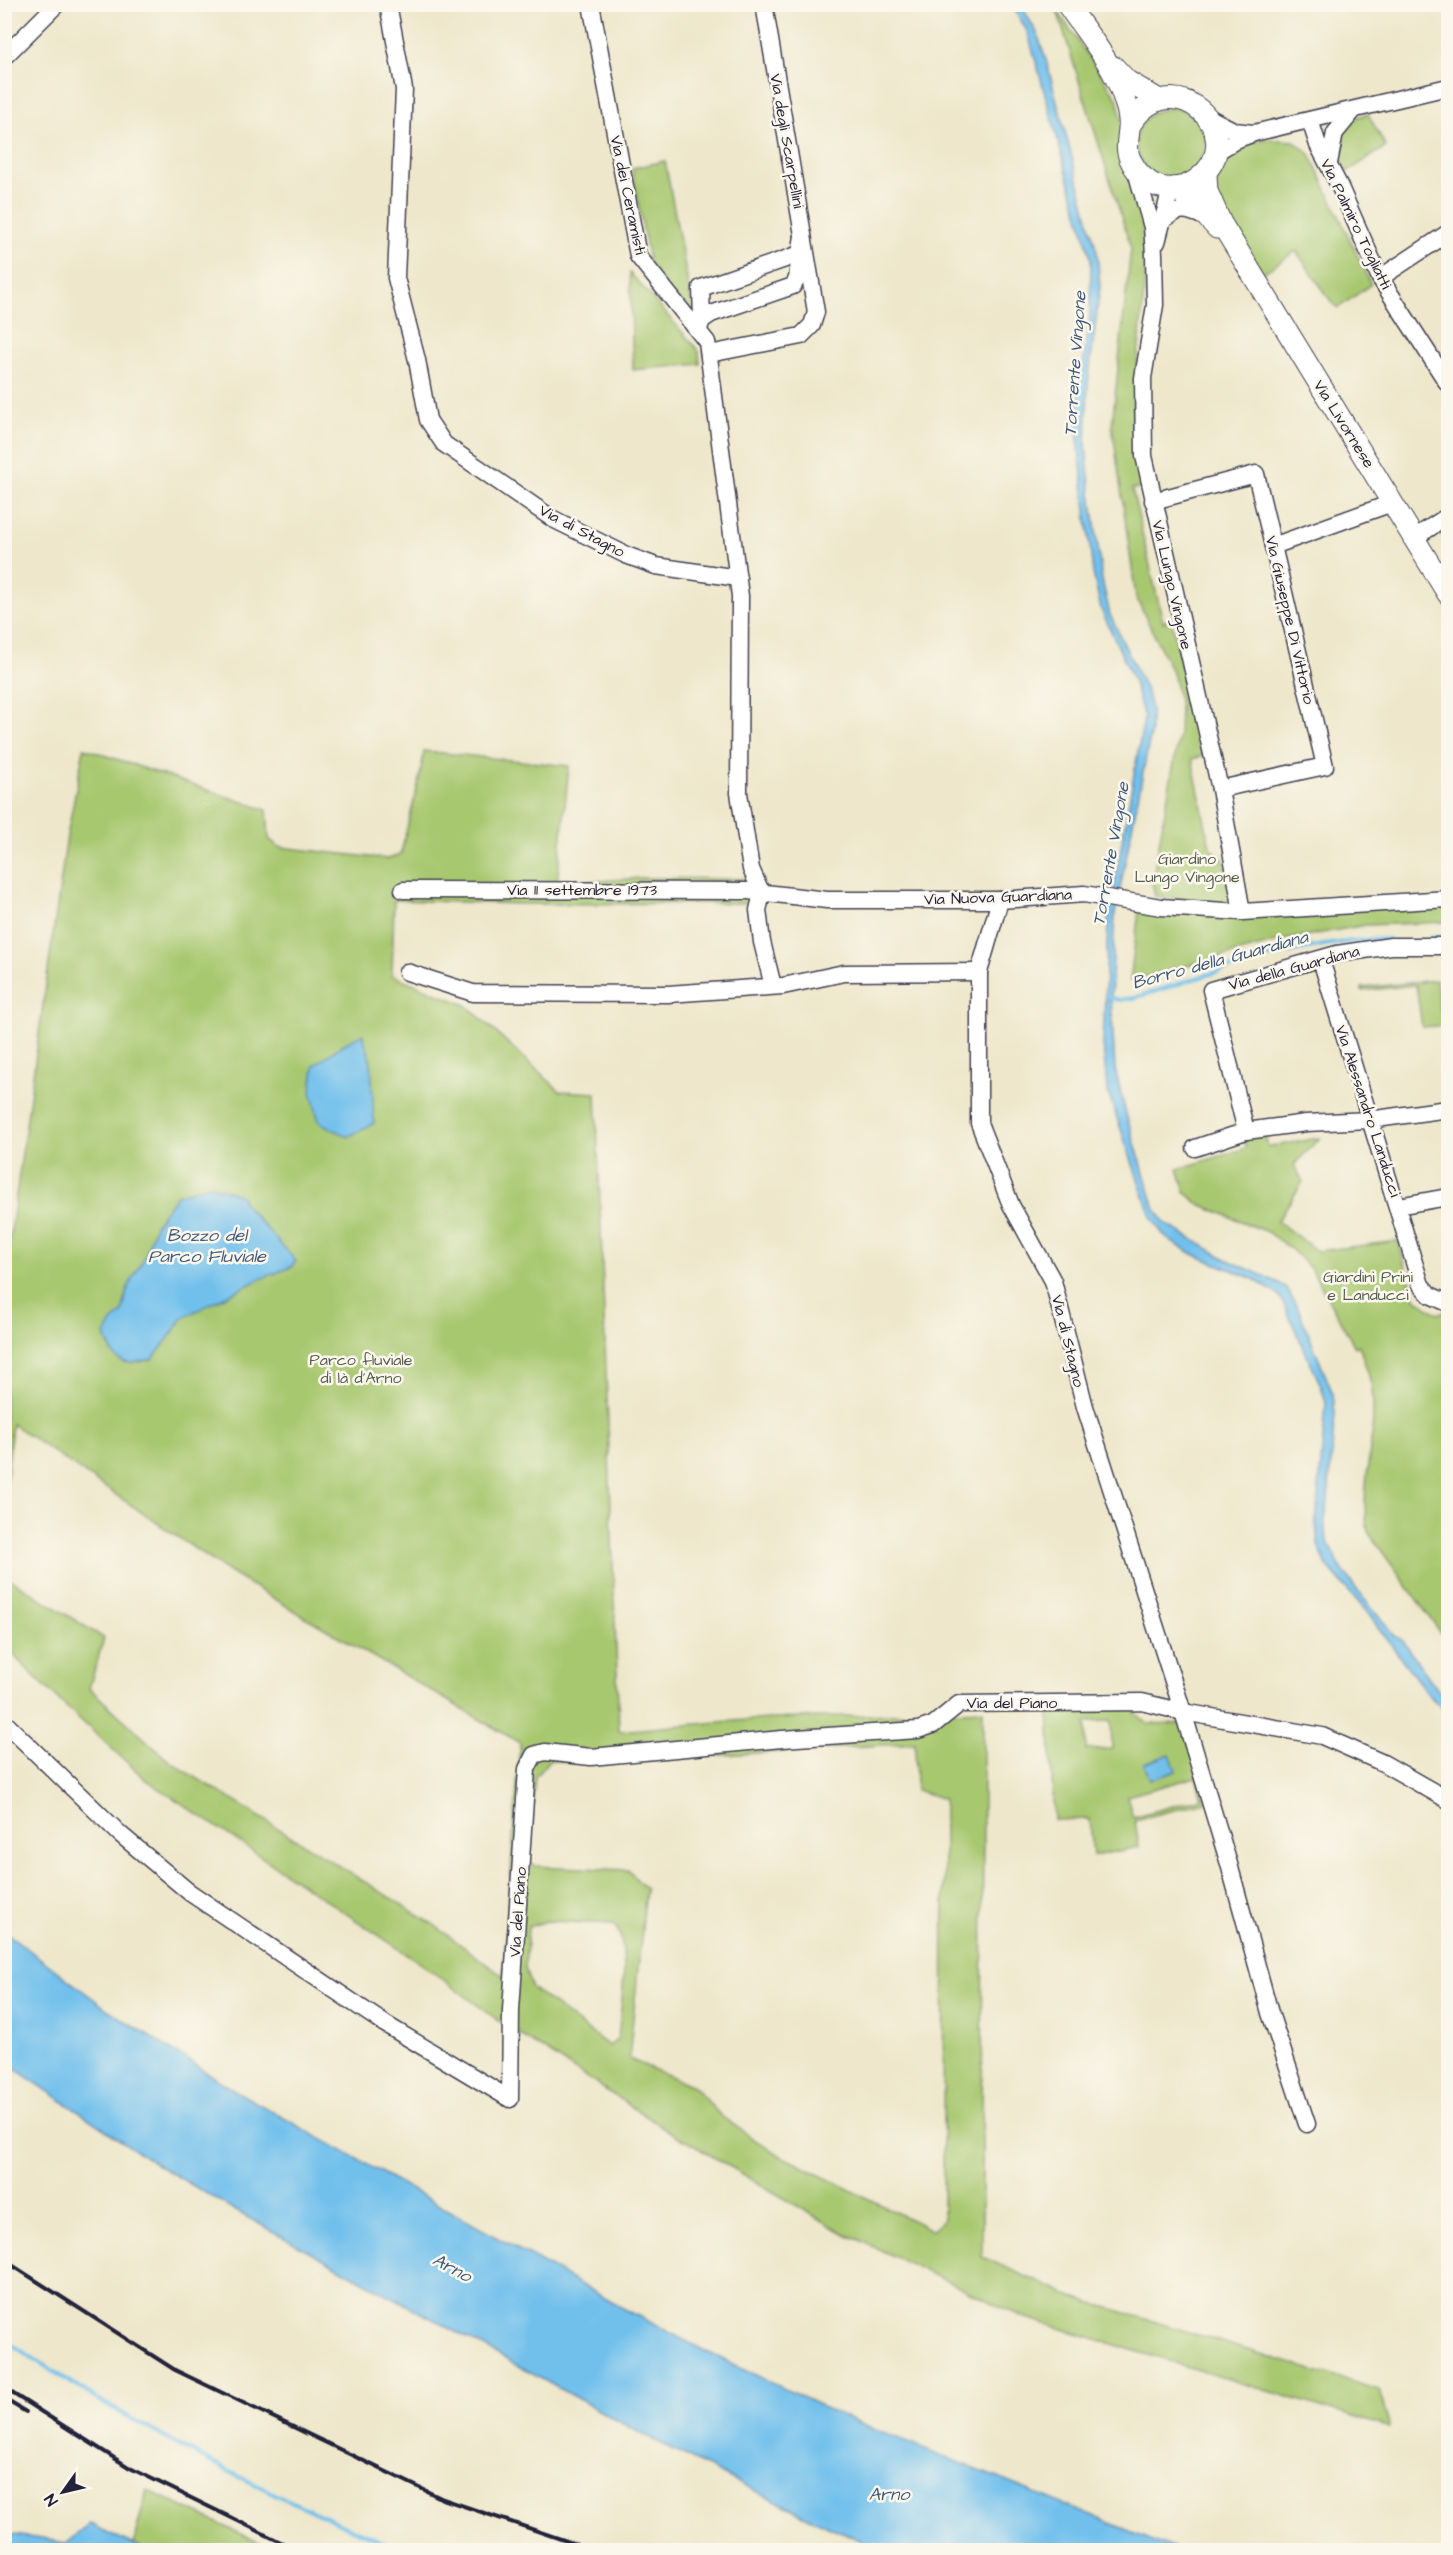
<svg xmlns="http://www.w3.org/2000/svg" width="1453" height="2555" font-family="'Architects Daughter',sans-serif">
	<rect width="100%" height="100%" fill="#fbf7ec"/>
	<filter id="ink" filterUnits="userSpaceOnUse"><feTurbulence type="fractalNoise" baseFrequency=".0167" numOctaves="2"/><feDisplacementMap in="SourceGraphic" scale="12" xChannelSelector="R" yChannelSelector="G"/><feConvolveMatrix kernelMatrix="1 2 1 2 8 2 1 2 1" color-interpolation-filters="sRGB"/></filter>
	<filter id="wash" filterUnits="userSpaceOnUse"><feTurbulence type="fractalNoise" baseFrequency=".008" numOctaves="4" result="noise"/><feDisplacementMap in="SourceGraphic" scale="24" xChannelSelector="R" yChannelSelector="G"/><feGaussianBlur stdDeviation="1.35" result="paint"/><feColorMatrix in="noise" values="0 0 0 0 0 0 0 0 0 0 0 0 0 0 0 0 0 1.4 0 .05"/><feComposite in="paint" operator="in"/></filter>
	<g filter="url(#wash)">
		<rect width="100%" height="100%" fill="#eee7cb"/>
		<g fill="#a8c870" stroke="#657556" stroke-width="1.5" fill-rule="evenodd">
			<path d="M1057 10 1117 98 1142 212 1147 260 1132 422 1144 488 1132 489 1163 622 1171 619 1203 756 1192 759 1210 847 1224 860 1232 905 1155 896 1152 882 1179 735 1180 706 1174 676 1136 597 1112 425 1131 248Z"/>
			<circle cx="1171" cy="143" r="35"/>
			<path d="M1368 114 1386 147 1347 172 1337 151 1338 140 1354 118Z"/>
			<path d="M1264 139 1294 141 1310 154 1371 284 1338 308 1333 304 1296 251 1260 275 1219 208 1212 178C1229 146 1231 150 1264 139Z"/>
			<path d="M665 161 696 326 650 267 632 168Z"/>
			<path d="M630 273 699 351 700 364 633 370Z"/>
			<path d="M84 748 267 810 269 839 279 847 388 859 401 854C408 819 420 786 424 751L569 766 557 884 642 878 747 879 750 903 525 904 394 900 392 975 466 1005 560 1091 596 1093 619 1731 730 1721 983 1710 982 2257 1070 2296 1379 2390 1390 2428 1023 2317 842 2232 669 2131 499 2021 426 1967 145 1779 60 1701 18 1660 5 1643V1576L104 1638 89 1688 169 1761 433 1924 503 1976 520 1743 232 1574 12 1424 5 1499V1273L67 836ZM915 1743 916 1790 944 1799 943 2219 932 2230 773 2152 721 2116 693 2086 629 2059 646 1889 628 1870 533 1866 528 1857 535 1777 549 1760 595 1763ZM547 1921 614 1924C632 1945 620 2012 618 2039L609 2046 532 1988 525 1970 528 1927Z"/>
			<path d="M1448 902V922L1366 925 1288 939 1130 981 1139 911Z"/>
			<path d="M1436 980 1439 1007 1444 1014 1448 1013V1025L1422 1027 1416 985 1362 991V988Z"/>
			<path d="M1265 1135 1268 1147 1320 1138 1294 1165 1303 1182 1277 1221 1317 1251 1398 1241 1415 1298 1438 1314 1448 1310V1643L1368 1532C1358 1486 1378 1437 1372 1390 1370 1375 1363 1359 1359 1345L1355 1347 1312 1270 1292 1250 1267 1232 1197 1203 1185 1191 1178 1169 1246 1148 1245 1140Z"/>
			<path d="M1129 1707 1148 1724 1185 1723 1206 1802 1135 1820 1139 1847 1093 1856 1090 1819 1054 1820 1049 1710ZM1111 1721 1112 1749 1086 1750V1722ZM1196 1777 1202 1798 1133 1817 1127 1796Z"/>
			<path d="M147 2490 275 2550H144L133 2545Z"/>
		</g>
		<g fill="#71c0ec" stroke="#4a7194" stroke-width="1.5">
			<path d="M1012 5H1021L1037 33 1046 60 1097 252 1100 287 1088 383 1086 446 1088 468 1102 580 1110 615 1146 690 1151 708V732L1115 914 1111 998 1115 1069 1126 1114 1155 1209 1166 1224 1228 1260 1279 1283 1288 1290 1300 1313 1333 1394 1335 1414 1327 1510C1312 1549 1373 1607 1395 1636L1402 1640 1438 1690 1448 1701V1715L1427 1693 1366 1611 1327 1566 1318 1545 1316 1523 1326 1403 1321 1386 1280 1296 1253 1279 1195 1255 1173 1243 1162 1233 1151 1217 1107 1089 1103 1044 1108 921 1144 718 1133 679 1101 609 1093 573 1077 430V406L1090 317 1091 259 1028 33Z"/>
			<path d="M363 1034 371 1063 374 1123 348 1137 319 1122 311 1092 314 1066 342 1045Z"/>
			<path d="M210 1185 240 1195 245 1205 296 1261 291 1267 258 1280 184 1317 153 1359C122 1366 116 1366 105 1335L112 1322 122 1313 128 1287 145 1256 156 1223 177 1195Z"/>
			<path d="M1170 1754 1176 1771 1150 1780 1144 1764Z"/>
			<path d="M4 1931 107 2009 234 2090 619 2306 703 2350 833 2412 1177 2550H883L814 2520 640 2433 236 2211 153 2162 5 2062Z"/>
			<path d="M4 2513 7 2514 9 2534 66 2543 90 2524 144 2550H5Z"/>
		</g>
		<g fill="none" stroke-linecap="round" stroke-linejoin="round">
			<g stroke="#71c0ec" stroke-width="4">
				<path d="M1431 938 1448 937"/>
				<path d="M1107 996 1118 1000 1134 998C1216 973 1301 940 1388 939"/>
				<path d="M4 2339C129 2424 263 2494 403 2550"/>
			</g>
		</g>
	</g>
	<g filter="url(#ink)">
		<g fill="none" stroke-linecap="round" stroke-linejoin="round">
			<defs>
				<g id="minor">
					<path d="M388 4 404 89 396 278 417 360 428 420 444 444 553 519 626 555 656 566 738 578"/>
					<path d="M591 4 638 256 707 342 740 596 739 793 751 869 762 894 758 910 762 942 773 986"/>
					<path d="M4 57 57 4"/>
					<path d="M1208 117 1235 131 1253 133"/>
					<path d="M1310 120 1318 145 1339 185 1380 278 1448 384"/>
					<path d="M1215 153 1238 139 1254 133 1448 87"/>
					<path d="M1329 163 1335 133 1354 110"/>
					<path d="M1136 171 1152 227 1154 254 1155 305 1143 378 1144 456 1220 789 1242 912"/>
					<path d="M1162 221C1181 206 1186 209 1207 218"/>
					<path d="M1157 242 1169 196 1174 188"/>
					<path d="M1380 278 1448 233"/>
					<path d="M702 320 701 288 800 254 803 236"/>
					<path d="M699 329 702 320 711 314 793 286 797 279 800 254"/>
					<path d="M709 354 801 336 812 325 816 312 764 4"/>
					<path d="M1153 501 1256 474 1325 766 1220 789"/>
					<path d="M1414 538 1448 516"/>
					<path d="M1273 546 1392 503"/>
					<path d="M403 890 748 891 827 900H1000L1084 894 1161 907 1242 912 1448 899"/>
					<path d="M1000 900 979 972V1123L1011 1205 1053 1281 1085 1407 1183 1712 1229 1864 1270 2013 1307 2124"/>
					<path d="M1448 946H1391L1337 954 1211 990 1246 1131 1306 1123 1369 1120 1448 1109"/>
					<path d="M1321 960 1421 1285 1430 1295 1448 1303"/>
					<path d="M407 972 473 993 668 994 783 986 844 973 979 972"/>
					<path d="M1195 1148 1246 1131"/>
					<path d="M1398 1206 1448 1197"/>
					<path d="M4 1722 120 1834 189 1892 385 2024 510 2099 511 2010 527 1769 534 1755 545 1752 591 1757 782 1739 918 1730 933 1725 959 1704 1142 1702 1183 1712 1322 1736 1383 1763 1448 1800"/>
				</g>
				<g id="major">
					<path d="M1067 4C1088 35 1115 66 1125 102 1128 111 1130 121 1129 129 1128 140 1125 150 1131 161 1137 173 1147 183 1160 187 1174 190 1188 187 1199 178 1253 135 1170 56 1129 127"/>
					<path d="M1114 67 1127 81 1159 100"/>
					<path d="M1206 173 1207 191 1221 223 1448 594"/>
					<path d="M1174 188 1192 201 1217 228"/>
				</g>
			</defs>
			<use href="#minor" stroke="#414051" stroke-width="19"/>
			<use href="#major" stroke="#414051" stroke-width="23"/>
			<use href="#minor" stroke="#fff" stroke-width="16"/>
			<use href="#major" stroke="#fff" stroke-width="21"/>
			<g stroke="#22223b" stroke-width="4">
				<path d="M4 2260 175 2370 443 2499 593 2550"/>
				<path d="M4 2388 130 2468 297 2550"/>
				<path d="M4 2399 26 2412"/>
			</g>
		</g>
	</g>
	<g text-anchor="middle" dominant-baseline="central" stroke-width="5" stroke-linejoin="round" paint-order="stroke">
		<g font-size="16" fill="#22223b" stroke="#fbf7ec">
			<text transform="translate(787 141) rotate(80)">Via degli Scarpellini</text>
			<text transform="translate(628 195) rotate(78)">Via dei Ceramisti</text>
			<text transform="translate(1356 224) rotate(64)">Via Palmiro Togliatti</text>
			<text transform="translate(1344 424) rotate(58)">Via Livornese</text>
			<text transform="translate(582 531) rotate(28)">Via di Stagno</text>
			<text transform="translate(1172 585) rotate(77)">Via Lungo Vingone</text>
			<text transform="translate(1290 620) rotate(77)">Via Giuseppe Di Vittorio</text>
			<text x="582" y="890">Via 11 settembre 1973</text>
			<text transform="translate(998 897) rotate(-2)">Via Nuova Guardiana</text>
			<text transform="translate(1294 968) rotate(-15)">Via della Guardiana</text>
			<text transform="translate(1368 1111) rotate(72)">Via Alessandro Landucci</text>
			<text transform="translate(1068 1341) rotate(76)">Via di Stagno</text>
			<text x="1012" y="1703">Via del Piano</text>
			<text transform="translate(518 1912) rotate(-86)">Via del Piano</text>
		</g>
		<g font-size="16" fill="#515c4e" stroke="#fbf7ec">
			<text x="1187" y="859">Giardino<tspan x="1187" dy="18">Lungo Vingone</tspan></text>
			<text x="1368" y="1277">Giardini Prini<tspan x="1368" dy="18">e Landucci</tspan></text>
			<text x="361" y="1360">Parco fluviale<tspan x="361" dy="18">di là d'Arno</tspan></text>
		</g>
		<g font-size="18" font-style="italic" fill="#3e5979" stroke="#fbf7ec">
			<text transform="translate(1075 364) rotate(-86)">Torrente Vingone</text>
			<text transform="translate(1111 854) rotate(-80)">Torrente Vingone</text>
			<text transform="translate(1220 960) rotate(-15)">Borro della Guardiana</text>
			<text x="207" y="1235">Bozzo del<tspan x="207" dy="21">Parco Fluviale</tspan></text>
			<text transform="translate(452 2268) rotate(28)">Arno</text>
			<text x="889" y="2494">Arno</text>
		</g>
	</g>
	<rect width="1453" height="2555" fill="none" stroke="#fbf7ec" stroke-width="24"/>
	<g transform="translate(63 2492) rotate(236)" stroke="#fbf7ec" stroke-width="4.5" paint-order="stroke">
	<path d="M0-4.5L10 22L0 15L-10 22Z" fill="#22223b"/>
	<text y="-9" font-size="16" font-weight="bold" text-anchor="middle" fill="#22223b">N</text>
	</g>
</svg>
